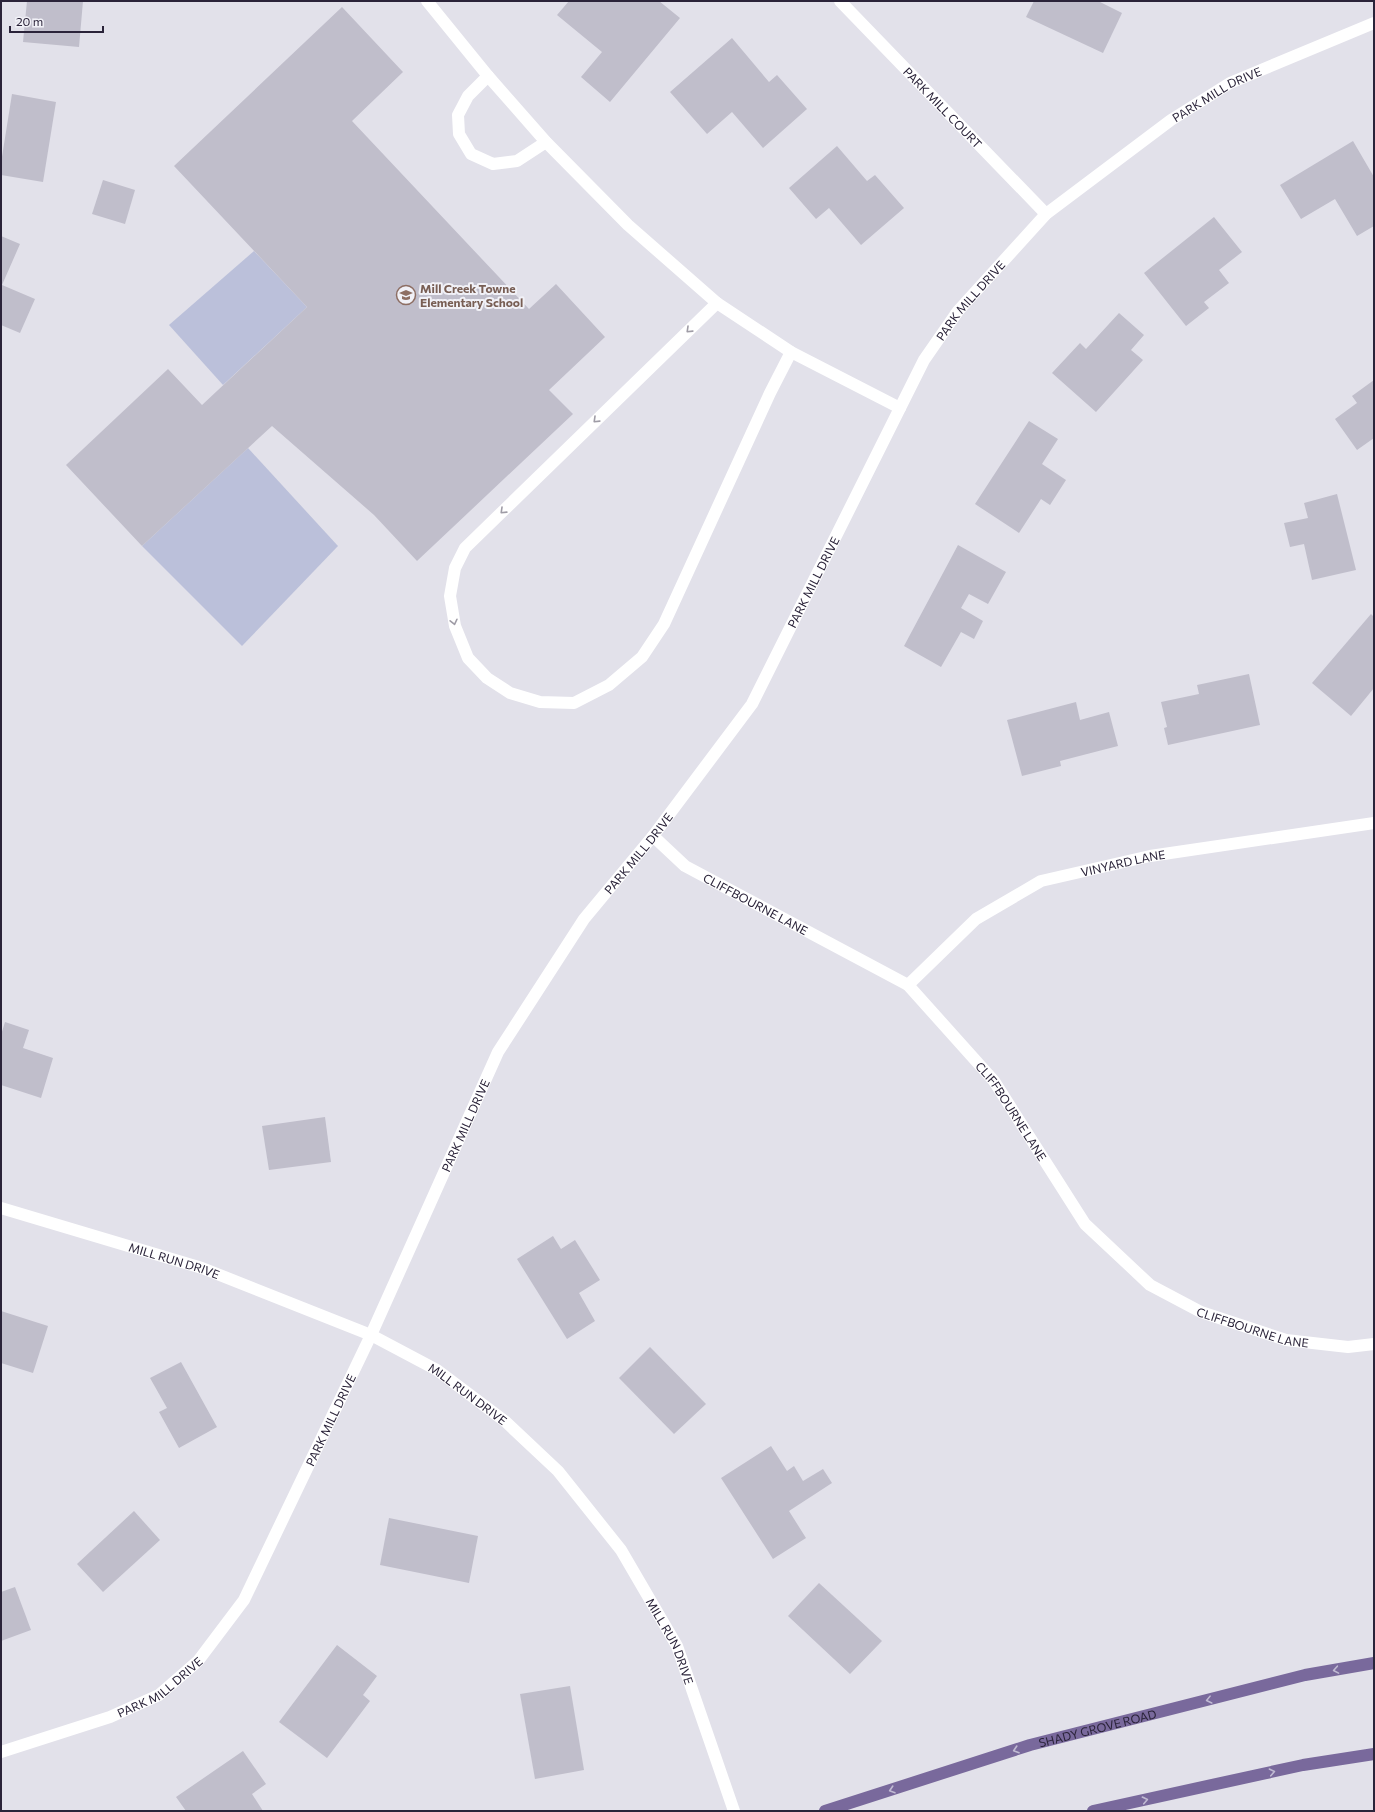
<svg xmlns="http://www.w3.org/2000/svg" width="1375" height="1812" font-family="Commissioner,sans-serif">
	<rect width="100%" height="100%" fill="#e2e1ea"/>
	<g fill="#bbc0da">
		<path d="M254 251 307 307 223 385 169 325Z"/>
		<path d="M248 448 338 546 242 646 142 546Z"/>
	</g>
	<g fill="#c0becb">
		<path d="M27 1H83L79 47 23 42Z"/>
		<path d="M569 1H659L680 18 610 102 581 77 602 52 557 15Z"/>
		<path d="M1034 1H1098L1122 13 1103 53 1026 17Z"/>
		<path d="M342 7 403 72 352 121 529 309 556 284 605 337 549 390 573 414 417 561 374 515 272 426 142 546 66 465 168 369 202 405 307 307 174 166Z"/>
		<path d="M732 38 769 82 777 75 807 109 763 148 732 112 707 134 670 92Z"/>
		<path d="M12 94 56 102 43 182 1 175V163Z"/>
		<path d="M1353 141 1374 177V226L1357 236 1335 199 1301 219 1280 185Z"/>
		<path d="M837 146 867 181 875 175 904 208 861 245 829 208 816 219 789 188Z"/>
		<path d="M103 180 135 190 125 224 92 214Z"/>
		<path d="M1214 217 1242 252 1219 270 1229 283 1204 302 1209 308 1186 326 1144 273Z"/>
		<path d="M1 236 20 244 2 285 35 299 20 333 1 325Z"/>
		<path d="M1119 313 1144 335 1131 350 1143 360 1096 412 1052 373 1080 343 1086 349Z"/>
		<path d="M1374 380V438L1357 450 1335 419 1357 403 1352 396Z"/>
		<path d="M1029 421 1058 439 1042 464 1066 480 1050 505 1041 499 1019 533 975 504Z"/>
		<path d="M1337 494 1356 570 1312 580 1304 544 1290 547 1284 523 1308 518 1304 503Z"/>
		<path d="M958 545 1006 572 988 604 969 594 961 608 983 621 974 639 961 632 941 667 904 646Z"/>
		<path d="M1371 614 1374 617V688L1351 716 1312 683Z"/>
		<path d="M1249 674 1260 725 1168 745 1164 728 1167 727 1161 702 1199 694 1197 685Z"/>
		<path d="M1076 702 1080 720 1109 712 1118 746 1060 761 1061 766 1022 776 1007 720Z"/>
		<path d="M5 1022 29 1030 23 1048 53 1058 41 1098 1 1085V1035Z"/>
		<path d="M325 1117 331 1162 269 1170 262 1126Z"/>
		<path d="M553 1236 561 1249 575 1240 600 1280 579 1293 595 1321 567 1339 517 1259Z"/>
		<path d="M1 1311 48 1326 33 1373 1 1363Z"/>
		<path d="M650 1347 706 1404 674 1434 619 1378Z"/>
		<path d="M181 1362 217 1427 179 1448 159 1412 167 1408 150 1378Z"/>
		<path d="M771 1446 787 1471 794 1466 803 1481 823 1469 832 1483 789 1511 806 1538 773 1559 721 1478Z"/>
		<path d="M134 1511 160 1540 103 1592 77 1564Z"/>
		<path d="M389 1518 478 1536 469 1583 380 1565Z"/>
		<path d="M819 1583 882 1641 850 1674 788 1616Z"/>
		<path d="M15 1587 31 1630 1 1641V1592Z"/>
		<path d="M337 1645 377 1676 363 1695 370 1701 327 1758 279 1722Z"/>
		<path d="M570 1686 584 1770 535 1779 520 1694Z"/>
		<path d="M243 1751 266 1784 252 1794 263 1811H186L176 1797Z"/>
	</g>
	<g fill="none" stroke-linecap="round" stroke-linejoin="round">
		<g stroke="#fff" stroke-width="12">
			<path d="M427 1 488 76 546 142 628 225 717 303 791 352 900 408"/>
			<path d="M488 76 468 96 458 115 459 134 471 154 493 164 517 161 546 142"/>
			<path d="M717 303 465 548 455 568 450 596 455 626 468 658 487 678 510 693 540 702 574 703 609 685 642 657 664 624 770 393 791 352"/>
		</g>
		<g stroke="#fff" stroke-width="12">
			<path id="s1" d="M840 1 1046 214"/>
			<path id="s2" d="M653 836 685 866 908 985 994 1081 1085 1224 1150 1285 1201 1312 1286 1340 1348 1347 1374 1344"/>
			<path id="s3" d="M908 985 976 919 1041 881 1150 856 1374 823"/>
			<path id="s4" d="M1 1208 202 1268 371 1335 437 1370 506 1422 558 1471 621 1550 677 1646 734 1811"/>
			<path id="s5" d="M1 1752 110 1717 159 1695 198 1661 244 1600 371 1335 498 1052 584 919 653 836 752 704 924 360 958 311 1046 214 1171 120 1230 83 1374 23"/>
		</g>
		<g stroke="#79699c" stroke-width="12">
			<path id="s6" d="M825 1811 1030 1745 1305 1675 1374 1663"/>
			<path d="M1093 1811 1303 1765 1374 1754"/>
		</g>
	</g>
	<defs><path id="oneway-chevron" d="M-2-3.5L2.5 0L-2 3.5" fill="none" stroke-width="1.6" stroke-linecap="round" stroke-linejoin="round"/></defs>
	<g stroke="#9f9ca6">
		<use href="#oneway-chevron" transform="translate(689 330) rotate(136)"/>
		<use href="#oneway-chevron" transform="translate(596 420) rotate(136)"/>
		<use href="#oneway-chevron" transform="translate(503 511) rotate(136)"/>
		<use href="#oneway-chevron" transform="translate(454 622) rotate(77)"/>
	</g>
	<g stroke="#c1bbd3">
		<use href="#oneway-chevron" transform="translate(1336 1670) rotate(170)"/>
		<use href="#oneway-chevron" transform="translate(1209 1700) rotate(166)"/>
		<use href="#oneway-chevron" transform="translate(1016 1750) rotate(162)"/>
		<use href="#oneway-chevron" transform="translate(1272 1772) rotate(-12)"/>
		<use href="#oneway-chevron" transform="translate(892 1790) rotate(162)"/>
		<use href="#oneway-chevron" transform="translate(1145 1800) rotate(-12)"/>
	</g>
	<defs>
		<symbol id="school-ring" viewBox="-11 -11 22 22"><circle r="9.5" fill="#f1f1f7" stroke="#8d6e63" stroke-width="1.5"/><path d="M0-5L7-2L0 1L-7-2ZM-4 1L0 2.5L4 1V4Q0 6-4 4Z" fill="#8d6e63"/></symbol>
	</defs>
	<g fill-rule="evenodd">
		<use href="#school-ring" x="395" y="284" width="22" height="22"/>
	</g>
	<g text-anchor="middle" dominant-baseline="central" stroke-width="4" stroke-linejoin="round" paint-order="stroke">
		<g font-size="12" fill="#2a2339" stroke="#f1f1f7">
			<text stroke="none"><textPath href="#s5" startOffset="2116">PARK MILL DRIVE</textPath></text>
			<text stroke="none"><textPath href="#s1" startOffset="148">PARK MILL COURT</textPath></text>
			<text stroke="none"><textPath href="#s5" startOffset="1792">PARK MILL DRIVE</textPath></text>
			<text stroke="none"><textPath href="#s5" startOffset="1468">PARK MILL DRIVE</textPath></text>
			<text stroke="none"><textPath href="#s5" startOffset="1144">PARK MILL DRIVE</textPath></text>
			<text stroke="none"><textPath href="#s3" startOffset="254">VINYARD LANE</textPath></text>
			<text stroke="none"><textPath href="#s2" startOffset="124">CLIFFBOURNE LANE</textPath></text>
			<text stroke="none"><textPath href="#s2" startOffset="460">CLIFFBOURNE LANE</textPath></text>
			<text stroke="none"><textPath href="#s5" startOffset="820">PARK MILL DRIVE</textPath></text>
			<text stroke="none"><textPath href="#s4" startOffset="181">MILL RUN DRIVE</textPath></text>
			<text stroke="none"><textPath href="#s2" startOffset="796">CLIFFBOURNE LANE</textPath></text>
			<text stroke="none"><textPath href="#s4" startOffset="505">MILL RUN DRIVE</textPath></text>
			<text stroke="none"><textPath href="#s5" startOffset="496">PARK MILL DRIVE</textPath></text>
			<text stroke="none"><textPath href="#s4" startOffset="829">MILL RUN DRIVE</textPath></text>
			<text stroke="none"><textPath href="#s5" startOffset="173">PARK MILL DRIVE</textPath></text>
			<text stroke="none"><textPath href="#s6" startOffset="285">SHADY GROVE ROAD</textPath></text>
		</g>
		<g font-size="12" font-weight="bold" fill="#785e54" stroke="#f1f1f7" text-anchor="start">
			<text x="420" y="288">Mill Creek Towne<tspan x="420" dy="14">Elementary School</tspan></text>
		</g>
	</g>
	<rect width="1375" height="1812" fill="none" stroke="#2a2339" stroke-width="4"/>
	<path d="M10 26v6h93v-6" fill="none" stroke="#2a2339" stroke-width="2"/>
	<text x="16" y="26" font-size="12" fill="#2a2339" stroke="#f1f1f7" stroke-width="3" paint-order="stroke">20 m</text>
</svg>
